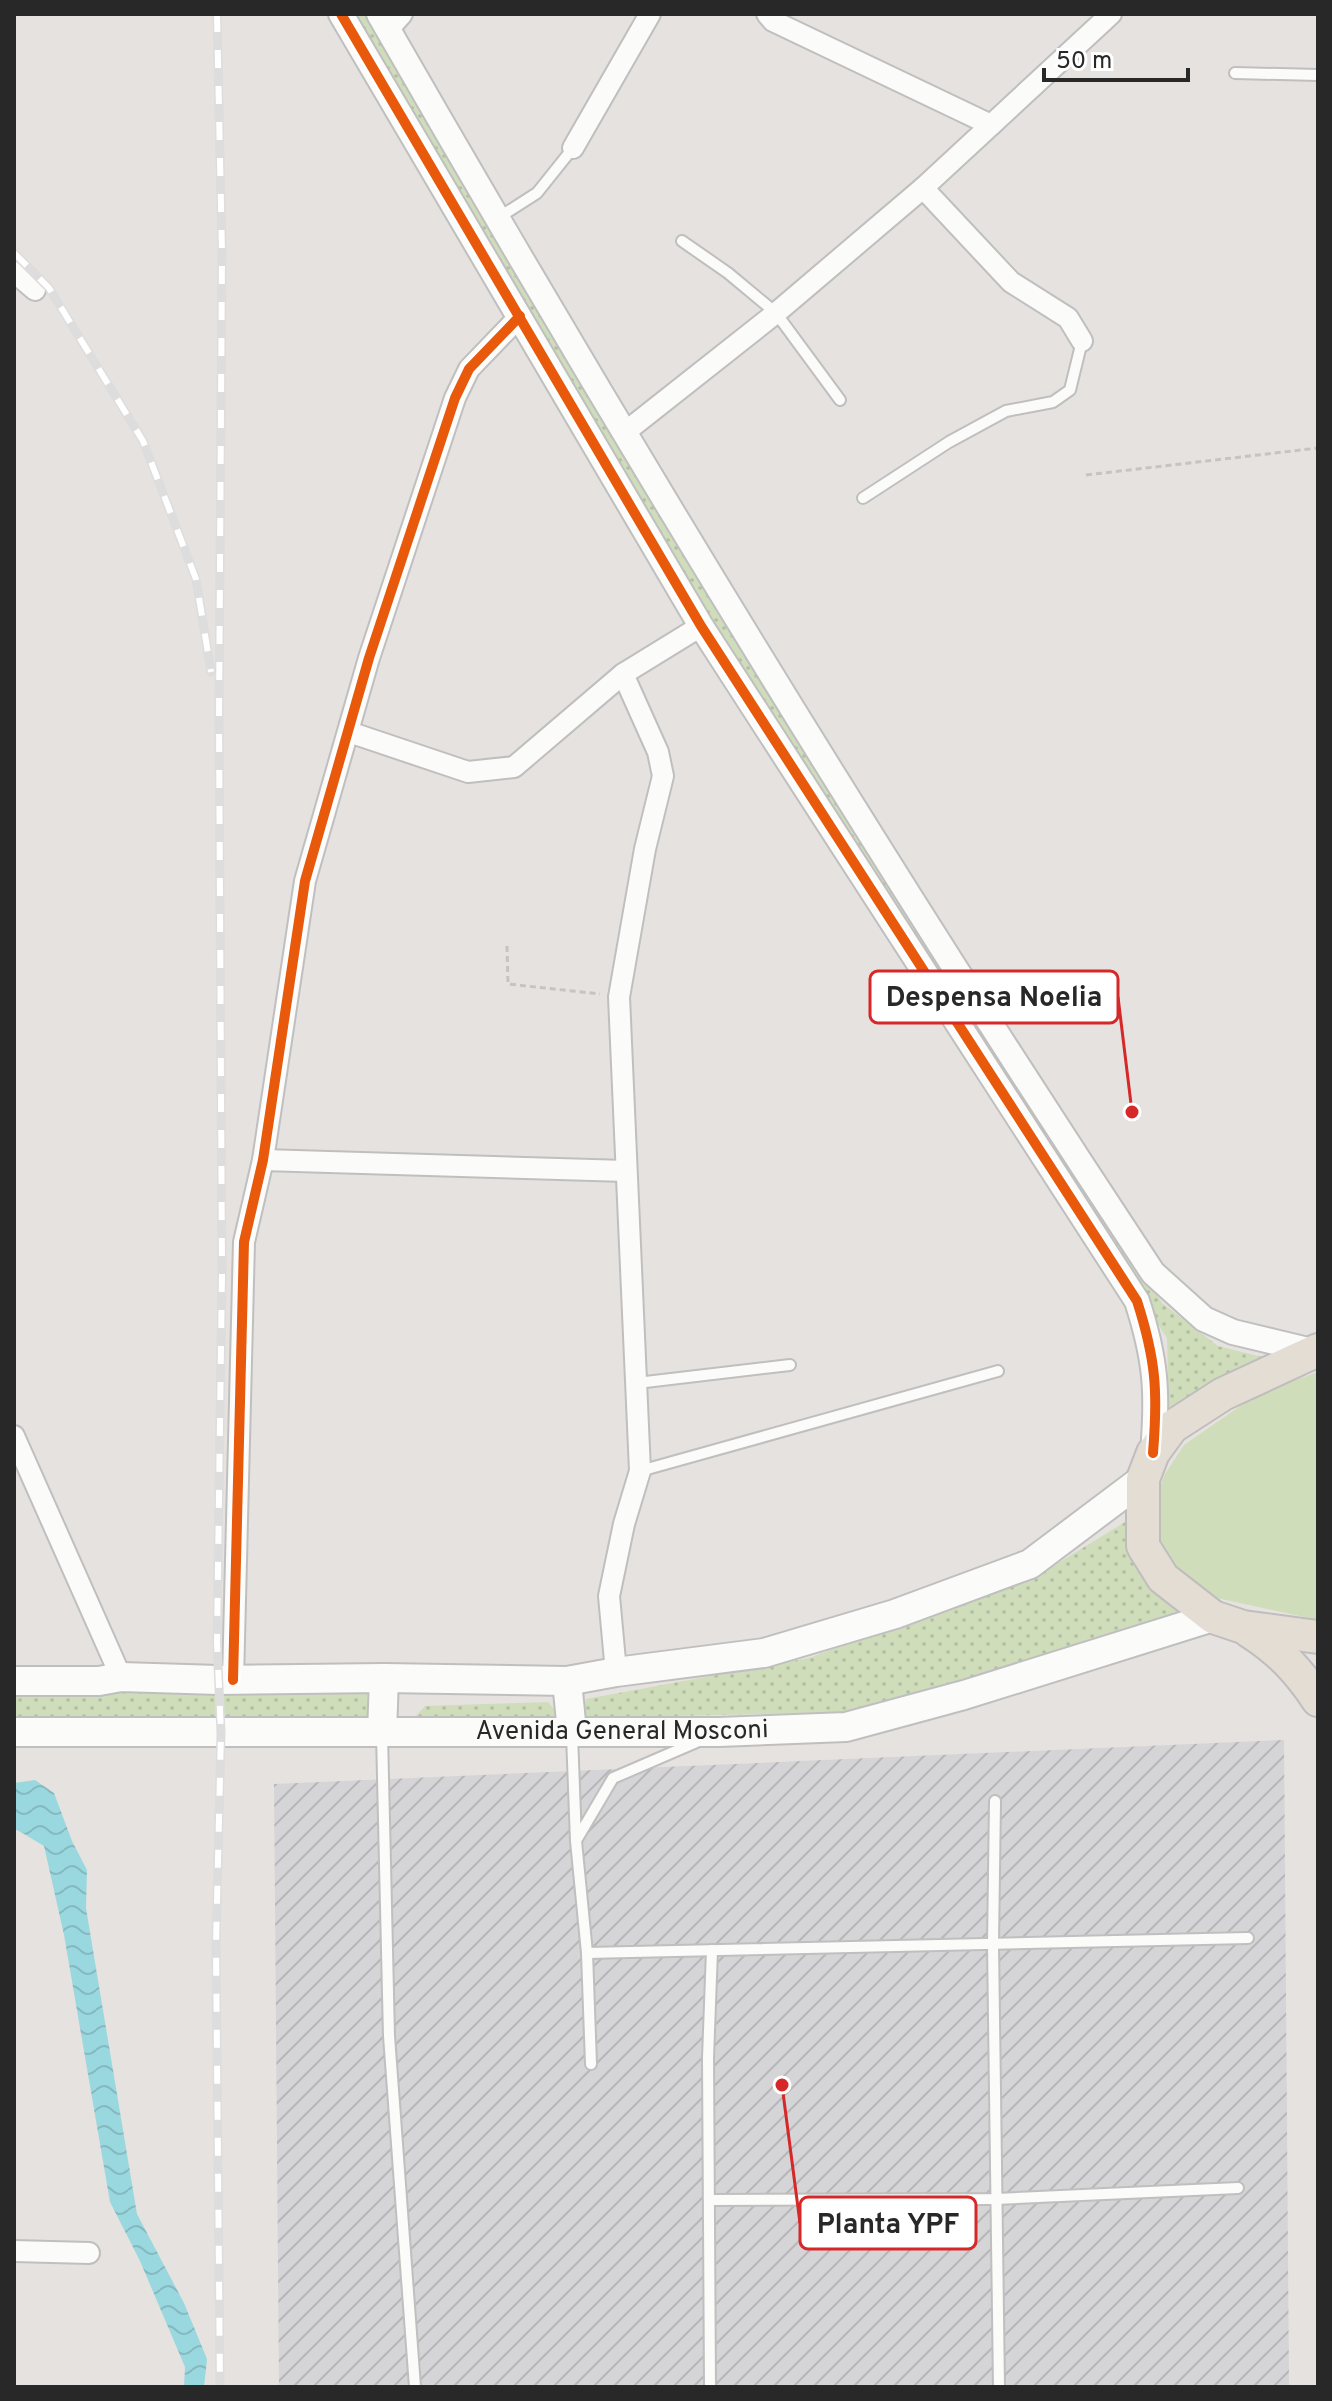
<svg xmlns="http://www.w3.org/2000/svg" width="1332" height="2401" font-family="Overpass,sans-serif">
	<defs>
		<pattern id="industrial-furrows" width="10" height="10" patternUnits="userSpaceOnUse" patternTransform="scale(2)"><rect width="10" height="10" fill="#d5d4d6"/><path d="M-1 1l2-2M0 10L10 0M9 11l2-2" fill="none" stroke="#b7b6b8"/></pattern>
		<pattern id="grass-dots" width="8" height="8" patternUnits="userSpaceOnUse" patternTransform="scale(2)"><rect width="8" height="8" fill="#cfddbb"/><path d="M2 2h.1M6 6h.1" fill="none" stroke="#b2bea1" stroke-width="1.8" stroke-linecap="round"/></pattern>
		<pattern id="water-waves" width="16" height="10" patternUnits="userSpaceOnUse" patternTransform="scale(2)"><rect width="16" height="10" fill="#9ad8df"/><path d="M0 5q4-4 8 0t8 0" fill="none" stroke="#85b9bf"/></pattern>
	</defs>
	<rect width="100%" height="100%" fill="#e6e2df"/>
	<path fill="url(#industrial-furrows)" d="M1284 1740 1289 2387H279L274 1784Z"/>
	<g fill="url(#grass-dots)">
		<path d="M355 14H366L797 742 1162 1303 1218 1346 1262 1357 1201 1390 1169 1416 1167 1338 786 753 495 262Z"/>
		<path d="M1130 1519 1142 1572 1179 1613 857 1712 583 1718 586 1699 809 1658 1055 1565Z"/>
		<path d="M367 1691V1719H14V1694Z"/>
		<path d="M548 1702 562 1718 409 1724 425 1706Z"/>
	</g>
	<path fill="#cfddbb" d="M1318 1372V1620L1217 1598 1199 1587 1175 1570 1156 1541 1155 1499 1165 1474 1184 1445 1259 1393Z"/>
	<path fill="url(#water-waves)" d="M35 1780 54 1793 72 1841 87 1870 86 1908 137 2214 184 2303 207 2359 204 2387H184L185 2367 140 2261 110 2202 64 1935 44 1846 14 1828V1783Z"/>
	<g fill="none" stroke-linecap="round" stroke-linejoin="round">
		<defs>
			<g id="service">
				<path d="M1235 73 1318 75"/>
				<path d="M498 218 537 193 573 148"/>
				<path d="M682 241 728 273 776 313 840 400"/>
				<path d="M863 498 949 442 1006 411 1053 402 1070 390 1082 341"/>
				<path d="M637 1383 790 1365"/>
				<path d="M640 1471 998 1371"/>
				<path d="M382 1734 389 2036 415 2387"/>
				<path d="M572 1735 576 1841 587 1953 591 2064"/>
				<path d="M995 1801 993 1944 999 2387"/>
				<path d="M577 1839 613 1778 699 1741"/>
				<path d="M587 1953 1248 1938"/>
				<path d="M711 2200 996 2199 1238 2188"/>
				<path d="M710 2387 708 2058 712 1950"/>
			</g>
			<g id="minor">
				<path d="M767 14 773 21 991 125"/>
				<path d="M388 30 402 14"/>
				<path d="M573 148 650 14"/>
				<path d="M923 188 1011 282 1068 318 1082 341"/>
				<path d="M14 272 35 290"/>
				<path d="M624 433 776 313 923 188 1111 14"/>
				<path d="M349 732 468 772 514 767 623 674 701 626"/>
				<path d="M263 1160 626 1171"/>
				<path d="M14 1436 121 1677"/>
				<path d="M616 1672 609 1596 624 1524 640 1471 619 997 645 849 663 776 658 752 623 674"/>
				<path d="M233 1680 244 1242 263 1160 305 881 369 658 455 398 469 369 520 316"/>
				<path d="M14 2251 89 2253"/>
			</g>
			<g id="tertiary">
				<path d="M341 14 701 626 1137 1301C1156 1360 1158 1392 1153 1453"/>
				<path d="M379 14C624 441 881 862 1153 1273L1204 1319 1233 1332 1312 1351"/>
			</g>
			<g id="secondary">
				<path d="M14 1681H99L121 1677 219 1680 384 1678 567 1681 616 1672 764 1653 895 1614 1030 1564 1143 1479"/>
				<path d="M567 1681 572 1732"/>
				<path id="s1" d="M14 1732H719L846 1727 964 1695 1213 1617"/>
				<path d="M382 1733 384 1678"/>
			</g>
			<g id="primary">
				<path d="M1318 1350 1223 1394 1172 1427 1153 1453 1143 1479V1546L1163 1578 1213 1617 1243 1627 1318 1637"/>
				<path d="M1249 1631C1279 1650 1298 1670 1318 1700"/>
			</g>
		</defs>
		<use href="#service" stroke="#c0bfbf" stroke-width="14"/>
		<use href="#minor" stroke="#c0bfbf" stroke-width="24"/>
		<use href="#tertiary" stroke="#c0bfbf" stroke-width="28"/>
		<use href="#secondary" stroke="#c0bfbf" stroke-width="32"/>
		<use href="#primary" stroke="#bfbdbd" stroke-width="36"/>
		<g stroke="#c4c4c3" stroke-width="3" stroke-dasharray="6 4" stroke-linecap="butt">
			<path d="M1086 475 1318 448"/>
			<path d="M507 946 508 984 600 994"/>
		</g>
		<use href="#service" stroke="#fbfbfa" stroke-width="10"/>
		<use href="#minor" stroke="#fbfbfa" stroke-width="20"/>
		<use href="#tertiary" stroke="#fbfbfa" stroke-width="24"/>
		<use href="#secondary" stroke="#fbfbfa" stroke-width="28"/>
		<use href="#primary" stroke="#e3ddd4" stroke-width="32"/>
		<defs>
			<g id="rail">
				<path d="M217 14 222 254 219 720 222 1273 217 1642 221 1733 216 1945 220 2387"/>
				<path d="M14 253 49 288 143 441 196 579 211 672"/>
			</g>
		</defs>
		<use href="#rail" stroke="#ddd" stroke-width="9"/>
		<use href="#rail" stroke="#fff" stroke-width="6" stroke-dasharray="18" stroke-linecap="butt"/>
		<defs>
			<g id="cycleway">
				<path d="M341 14 701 626 1137 1301C1156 1360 1158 1392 1153 1453"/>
				<path d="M233 1680 244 1242 263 1160 305 881 369 658 455 398 469 369 520 316"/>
			</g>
		</defs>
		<use href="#cycleway" stroke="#fff" stroke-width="15"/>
		<use href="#cycleway" stroke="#e8590c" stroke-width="10"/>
	</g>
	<g text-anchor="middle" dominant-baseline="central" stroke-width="6" stroke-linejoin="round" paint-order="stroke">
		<g font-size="26" fill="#282828" stroke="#fff">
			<text stroke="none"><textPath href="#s1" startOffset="608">Avenida General Mosconi</textPath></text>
		</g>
	</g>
	<path fill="none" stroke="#d62828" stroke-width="3" d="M1132 1112L1118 997M782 2085L800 2223"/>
	<g fill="#d62828" stroke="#fff" stroke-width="3">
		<circle cx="1132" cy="1112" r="8"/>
		<circle cx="782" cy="2085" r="8"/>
	</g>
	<g fill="#fff" stroke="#d62828" stroke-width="3">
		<rect x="870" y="971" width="248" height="52" rx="8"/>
		<rect x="800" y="2197" width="176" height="52" rx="8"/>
	</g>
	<g font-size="28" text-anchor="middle" font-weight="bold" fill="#282828">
		<text x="994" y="1006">Despensa Noelia</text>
		<text x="888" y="2233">Planta YPF</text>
	</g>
	<rect width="1332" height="2401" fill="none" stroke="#282828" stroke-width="32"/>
	<path d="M1044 68v12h144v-12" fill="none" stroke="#282828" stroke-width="4"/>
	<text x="1056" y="68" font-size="24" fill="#282828" stroke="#ffffff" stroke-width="6" paint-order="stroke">50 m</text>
</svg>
